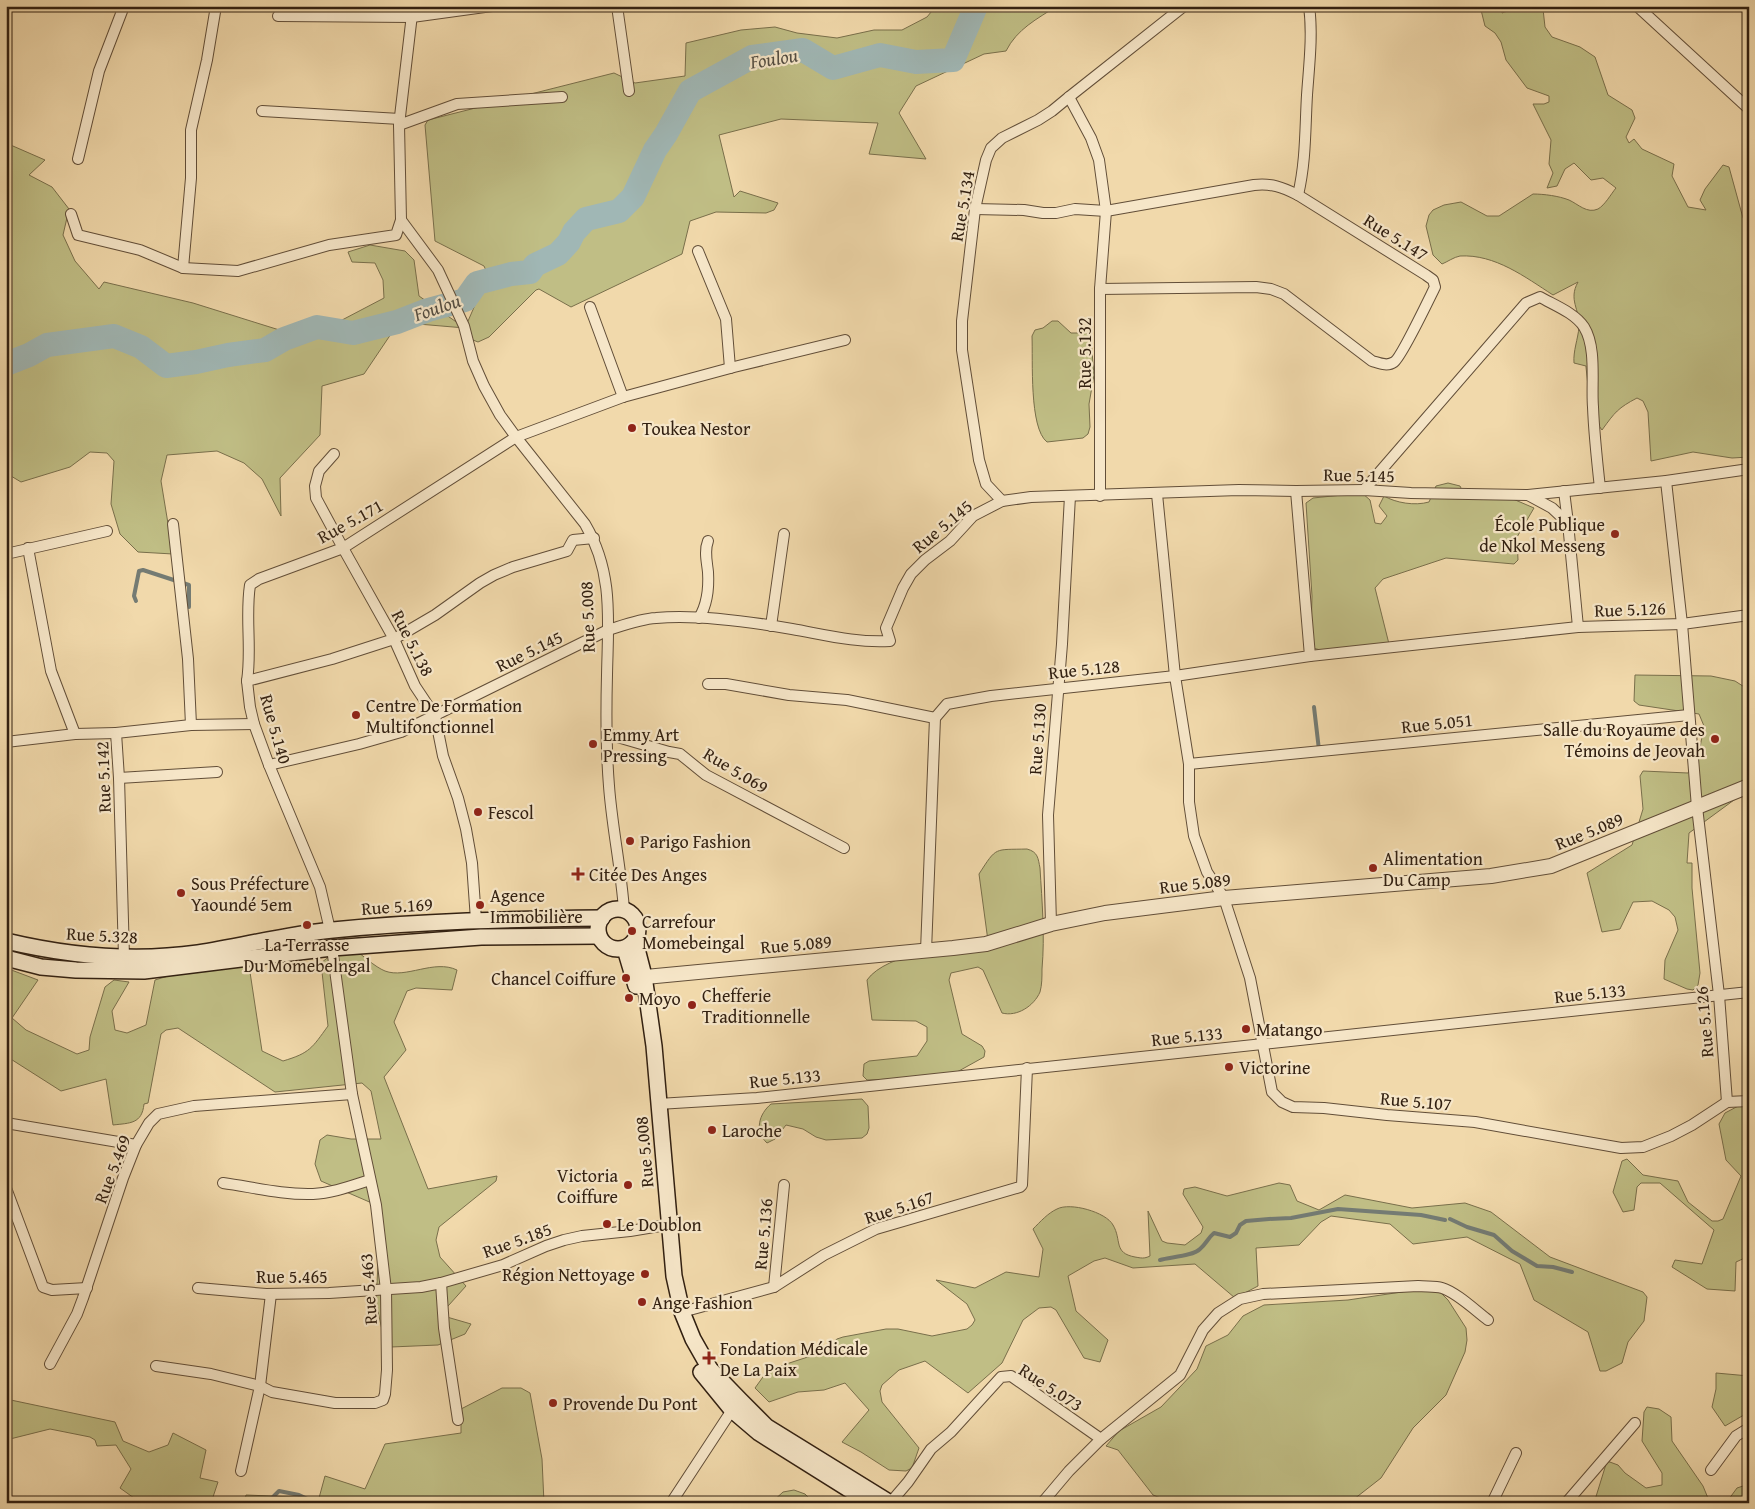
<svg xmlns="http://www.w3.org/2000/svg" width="1755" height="1509" font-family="'Gentium Book Plus',serif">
	<rect width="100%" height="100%" fill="#f1d9ab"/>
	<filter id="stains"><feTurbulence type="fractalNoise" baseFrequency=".004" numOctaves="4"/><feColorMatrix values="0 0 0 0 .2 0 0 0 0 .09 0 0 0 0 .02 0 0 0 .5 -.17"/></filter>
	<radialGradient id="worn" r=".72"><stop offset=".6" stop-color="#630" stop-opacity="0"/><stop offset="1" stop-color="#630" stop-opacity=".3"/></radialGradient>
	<g fill="#c0be85" stroke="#796f4b">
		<path d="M936 6H1057C1037 19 1017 29 1006 51L984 54 916 86 899 113 926 159 869 154 878 123 781 119 719 135 734 197 740 191 778 203 774 210 766 213 716 212 690 221 682 254 571 307 539 289 536 290 489 337 478 342 473 340 465 328 418 324 393 331 364 374 322 386 320 435 280 478 281 516 262 479 244 463 217 451 167 455 161 481 173 554 138 552 120 534 111 504 114 461 107 453 90 452 70 467 21 482 11 476 6 461V143L45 160 29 175 52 187 69 209 63 235 75 261 99 289 104 282 193 303 289 333 323 330 384 298 383 280 375 263 352 262 348 252 370 245 405 251 414 260 419 296 465 328 488 275 484 266 435 241 425 125 428 120 614 73 635 83 685 76 686 43 741 30 775 27 797 33 837 38 874 30H902L927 17Z"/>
		<path d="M1480 6H1502V13C1514 9 1532 1 1543 9L1545 27 1552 37 1580 47 1595 57 1608 95 1632 110 1635 118 1626 137 1629 143 1634 139 1642 149 1674 164 1672 176 1688 207 1706 210 1700 200 1705 189 1723 165 1729 167 1743 218H1749V457L1732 458 1693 452 1651 461 1648 412 1643 401 1637 398C1618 408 1615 412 1602 430L1591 415 1586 367V366L1574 363C1573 351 1578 339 1579 327 1580 309 1568 300 1578 282L1553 295C1525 277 1495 254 1460 256 1454 257 1447 262 1442 264L1433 255 1426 226 1429 215 1433 210 1444 205 1461 202 1487 216H1499L1533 194C1544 194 1559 196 1569 200 1578 204 1587 214 1598 209 1605 205 1611 194 1616 188L1603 178 1591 180 1574 163 1565 169 1557 186 1547 188 1553 173 1549 164 1551 140 1533 104H1544L1549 102V96L1527 88 1506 60 1501 42 1495 33 1485 26Z"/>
		<path d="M1052 321H1058L1071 333H1087L1091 340 1094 375 1089 404 1090 427 1088 434 1083 438 1047 442C1029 428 1033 360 1032 336L1035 330 1043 328Z"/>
		<path d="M1448 483 1460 486 1465 496 1513 499 1534 508 1517 537 1518 560 1514 564 1446 558 1383 579 1375 588 1389 644 1328 652 1313 648 1311 634 1312 596 1306 503 1313 498 1362 493 1370 500 1375 523 1381 524 1387 516 1379 506 1384 496C1396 503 1415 506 1429 502L1436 486Z"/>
		<path d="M1635 675 1711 676 1735 681 1749 690V789L1689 833 1687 863H1692V888L1700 973 1698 985 1693 990 1687 989 1664 979 1665 960 1678 930 1675 917 1669 910 1652 901 1633 902 1620 929 1602 932 1587 873 1632 845 1643 809 1640 776 1643 771 1688 773 1698 758 1704 726 1699 714 1639 705 1634 701Z"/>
		<path d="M1027 849C1038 852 1038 858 1040 868 1042 902 1045 935 1042 969 1042 977 1042 985 1040 992 1034 1006 1017 1017 1002 1013L983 970 978 967 951 973 949 980 962 1034 982 1046 985 1051 984 1057 948 1077 867 1080 863 1076 864 1064 869 1061 917 1056 927 1041V1027L916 1021 872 1020 867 980C887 952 956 947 988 941L979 874C997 846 994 850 1027 849Z"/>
		<path d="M353 948C362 955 375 967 385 971 406 979 434 959 457 970L452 990 416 988 407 991 394 1022 406 1050 384 1077 428 1189 497 1176 496 1181 439 1227 436 1240 440 1257 466 1286 440 1315 471 1324 465 1334 438 1345 391 1347 385 1344 376 1302 381 1207 321 1181 315 1164 320 1140 327 1135 351 1139H381L371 1091 362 1083 275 1092 178 1028 166 1030 161 1034 148 1103 144 1104C142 1124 130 1123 113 1125L106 1079 61 1091 6 1056V968L38 980 12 1018 26 1030 77 1054 89 1050 90 1037 105 987 114 980 129 982 112 1011 115 1030 127 1033 146 1025 155 980 237 955 248 959 262 1051 283 1061C310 1053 312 1048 328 1026L321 963 331 955Z"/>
		<path d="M862 1099 868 1106 869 1128 867 1134 862 1138 826 1140 816 1137 803 1129 786 1125 775 1139 767 1143C754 1131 759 1114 771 1104Z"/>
		<path d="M1742 1104 1749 1105V1248L1747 1257 1736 1262 1735 1291 1707 1289 1672 1267 1675 1260 1702 1264 1714 1230 1660 1183H1641L1637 1187 1634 1210 1623 1212 1613 1192 1622 1161 1627 1159 1643 1175 1678 1181 1688 1202 1712 1221H1718L1723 1219 1741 1176 1726 1160 1719 1124 1725 1113Z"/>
		<path d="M1279 1183 1290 1185 1297 1201 1319 1210 1345 1195 1412 1208 1465 1203 1491 1212 1550 1257 1643 1292 1647 1297 1644 1321 1628 1342 1622 1363 1606 1371H1600L1588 1332 1534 1300 1520 1264 1467 1237 1413 1244 1390 1224 1331 1216 1321 1222 1299 1245 1256 1248 1258 1286 1235 1298 1195 1264 1133 1268 1105 1258 1094 1261 1068 1276 1076 1311 1108 1340 1100 1362 1084 1358 1056 1310 1051 1307 1039 1308 1023 1320 1002 1363 968 1393 925 1361 899 1370 882 1385 880 1391 882 1402 919 1448 912 1468 906 1471 889 1470 861 1452 842 1442 869 1410 845 1383 824 1390 798 1392 769 1402 755 1388 768 1370 820 1353 837 1339 843 1337 886 1329H898L932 1336 967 1329 972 1325 975 1320 967 1304 936 1280 975 1288 1006 1272 1039 1277 1043 1249 1033 1229C1040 1222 1048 1213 1057 1209 1070 1202 1106 1212 1113 1225 1122 1240 1113 1253 1135 1257 1141 1258 1144 1259 1150 1256L1148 1211 1162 1241 1167 1243 1185 1245 1201 1233 1203 1227 1183 1194 1184 1189 1195 1187 1227 1196Z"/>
		<path d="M1435 1287 1448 1300 1466 1328 1467 1340 1465 1352 1446 1395 1413 1428 1381 1478 1349 1503H1173L1153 1495 1118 1450 1106 1446 1119 1431 1161 1407 1197 1369 1206 1346 1228 1335 1243 1316 1264 1305 1348 1300Z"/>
		<path d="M1716 1373 1749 1376V1412L1725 1426 1712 1407 1716 1389Z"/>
		<path d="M502 1388H521L530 1393 542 1459 544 1503H244L246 1495 319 1498 325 1476 365 1489 385 1444 461 1433V1409Z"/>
		<path d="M6 1399 115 1422 123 1441 149 1452 168 1445 173 1433 206 1450 200 1478 218 1482 211 1503H141L120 1488 131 1469 116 1445 97 1446 95 1440 90 1437 50 1429 6 1440Z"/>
		<path d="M1647 1407 1659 1409 1671 1417 1672 1441 1703 1486 1710 1503H1594L1607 1461 1618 1465 1625 1473 1646 1488 1662 1485V1473L1642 1441 1644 1412Z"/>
		<path d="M1749 1484V1503H1726L1737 1488Z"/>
		<path d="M794 1490 805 1494 814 1503H771L783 1492Z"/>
	</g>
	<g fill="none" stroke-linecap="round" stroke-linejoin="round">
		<g stroke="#747b73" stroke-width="4">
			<path d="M136 601 134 596 139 571 143 570 189 585V607"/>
			<path d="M1314 707 1319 750"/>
			<path d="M1450 1219 1467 1227 1494 1235 1512 1251 1537 1266 1553 1267 1572 1272"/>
			<path d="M1160 1260C1171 1257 1193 1256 1200 1249 1206 1244 1208 1238 1214 1233L1230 1237 1236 1233 1240 1225 1246 1221 1269 1219 1291 1218 1338 1209 1421 1215 1445 1220"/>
			<path d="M267 1503 279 1491 299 1495 316 1503"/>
		</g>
		<path stroke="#a0b7b5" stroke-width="24" d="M6 364 29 355 47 345 114 336 141 347 166 366 196 362 228 355 265 350 284 339 317 327 353 333 397 322 428 310 465 300 477 283 511 274 530 272 535 265 558 254 569 242 574 232 586 219 619 211 633 197 655 150 666 134 690 91 752 57 803 50 833 68 880 55 916 62 953 60 976 6"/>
		<defs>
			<g id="minor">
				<path d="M413 6 399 125 401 220 438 270 464 326 473 361 484 386 500 415 516 437 585 524C614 573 608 621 607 675 606 712 606 749 609 786 612 827 621 868 624 910"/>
				<path d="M617 6 629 91"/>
				<path d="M1637 6 1749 109"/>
				<path d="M278 16 412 17 492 6"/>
				<path d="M1069 97 1091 138 1099 160 1106 211 1100 289V496"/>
				<path d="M262 111 400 119"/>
				<path d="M399 125 457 104 562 97"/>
				<path d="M78 159 99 71 124 6"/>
				<path d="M1298 195C1306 161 1305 129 1307 95 1309 66 1313 35 1309 6"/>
				<path d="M975 209 1024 210 1043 213H1056L1075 209 1106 211 1254 185C1271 183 1282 187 1298 195L1426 275 1433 280 1435 287C1429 299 1401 358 1394 362 1387 367 1379 363 1372 361L1284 294 1271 289 1256 287 1100 289"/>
				<path d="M71 214 78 235 140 250 183 268 238 271 329 245 396 235 401 220"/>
				<path d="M698 251 726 319 730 368"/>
				<path d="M183 268 191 178V130L207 60 216 6"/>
				<path d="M590 307 623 397"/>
				<path d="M334 454 319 471 315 486 316 498 343 548 394 639 415 686 435 716 443 756 458 798 466 829 472 863 476 920"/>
				<path d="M1666 481 1682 624 1697 807 1719 995 1727 1102"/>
				<path d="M1364 490 1526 303 1540 297C1554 305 1575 313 1584 327 1597 348 1591 384 1593 407 1594 434 1597 461 1600 488"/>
				<path d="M1564 491 1568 523"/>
				<path d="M1157 494 1175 676 1189 764V802L1194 836 1207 872 1224 898 1250 978 1272 1092 1282 1102 1293 1107 1324 1108 1387 1115 1475 1122 1621 1148 1643 1147 1671 1136 1692 1125 1727 1102 1749 1101"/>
				<path d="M1528 495 1552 508 1568 523 1578 627"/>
				<path d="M1002 501 986 484 979 460 962 350V321L975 209 986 160 991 148 1002 138 1038 120 1052 111 1069 97 1184 6"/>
				<path d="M173 524 188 659 191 725"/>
				<path d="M28 548 51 671 75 734"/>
				<path d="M6 554 107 531"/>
				<path d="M699 618C707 605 709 588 708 572 707 562 704 551 708 541"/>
				<path d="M771 626 784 534"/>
				<path d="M1310 656 1578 627 1682 624 1749 615"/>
				<path d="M247 681C252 649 245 617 250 585L259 579 343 548 516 437 623 397 734 367 845 340"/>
				<path d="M708 684H726L789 695 847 700 935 718"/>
				<path d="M607 734 669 752 680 754 706 775 844 848"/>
				<path d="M6 742 75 734 116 733"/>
				<path d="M1189 764 1689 715"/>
				<path d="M269 765 359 744 401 732 608 630C624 625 640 619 656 618 696 614 752 622 792 629 826 635 856 643 890 641L886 628 903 588 911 574 925 560 950 541 973 516 1002 501 1031 497 1239 490 1296 491 1364 490 1411 493 1528 495 1666 481 1749 469"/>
				<path d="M119 778 217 772"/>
				<path d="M1051 924 1048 815 1062 644 1070 496"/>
				<path d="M330 930 320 887 269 765 254 724 250 707 247 681 332 659 394 639 435 615 480 583 494 575 513 567 567 551 573 540 594 538"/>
				<path d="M926 951 935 718 947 704 991 696 1175 676 1310 656 1296 491"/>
				<path d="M124 957 119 778 116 733 191 725 254 724"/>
				<path d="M658 1104 757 1098 1749 992"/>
				<path d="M6 1123 136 1145"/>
				<path d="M223 1183C252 1187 283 1195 313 1194 333 1193 351 1186 370 1180"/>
				<path d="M6 1188 43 1287 52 1290 87 1288"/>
				<path d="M441 1283 444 1328 458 1420"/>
				<path d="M774 1287 784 1185"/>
				<path d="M198 1288 266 1294 329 1293 421 1287 441 1283 503 1265 546 1246 564 1240 582 1236 630 1231 660 1226"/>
				<path d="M682 1312 774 1287 824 1255 876 1229 1020 1187 1022 1185 1027 1068"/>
				<path d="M50 1364 77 1314 83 1298 123 1178 136 1145 149 1123 158 1114 194 1106 352 1094"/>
				<path d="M156 1366 211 1374 260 1386 272 1392 335 1403H375L383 1400 385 1394 387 1370 386 1290 376 1205 352 1094 332 948"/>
				<path d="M1101 1439 1180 1375 1203 1330 1218 1313 1240 1299 1263 1294 1418 1286C1426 1287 1435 1286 1442 1288 1456 1292 1476 1311 1488 1320"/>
				<path d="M1711 1470 1736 1436 1749 1428"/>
				<path d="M241 1471 260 1386 271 1294"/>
				<path d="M671 1503 732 1410"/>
				<path d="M890 1503 908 1482 931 1449 951 1432 1001 1377 1011 1376 1101 1439 1069 1471 1042 1503"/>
				<path d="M1492 1503 1516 1453"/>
				<path d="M1566 1503 1635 1423"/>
			</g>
			<path id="tertiary" d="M635 978 953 948 986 944 1051 924 1105 913 1224 898 1491 876 1551 866 1749 786"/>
			<g id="secondary">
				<circle cx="618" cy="929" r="20"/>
				<path d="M6 941C69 956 134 962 198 953 243 946 288 934 333 930 422 921 512 919 602 918"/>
				<path d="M635 941 644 976 654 1046 674 1276 682 1312 693 1339 710 1369 740 1400 767 1427 890 1503"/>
				<path d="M625 949 636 986"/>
				<path d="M6 958 41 967 76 970 144 971 332 948 481 937 599 936"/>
				<path d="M701 1372 732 1410 759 1433 869 1502"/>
			</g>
		</defs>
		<use href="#minor" stroke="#624e38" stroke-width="12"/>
		<use href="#tertiary" stroke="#624e38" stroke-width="16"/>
		<use href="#secondary" stroke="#322011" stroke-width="18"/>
		<use href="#minor" stroke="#f6e6c8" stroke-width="10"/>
		<use href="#tertiary" stroke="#f6e6c8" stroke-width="14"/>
		<use href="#secondary" stroke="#f6e6c8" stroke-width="15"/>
	</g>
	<g fill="#8f2418" stroke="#f6e6c8" stroke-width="2">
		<circle cx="632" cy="428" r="5"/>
		<circle cx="1615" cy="534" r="5"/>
		<circle cx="356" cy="715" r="5"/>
		<circle cx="1715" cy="739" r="5"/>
		<circle cx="593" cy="744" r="5"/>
		<circle cx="478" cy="812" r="5"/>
		<circle cx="630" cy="841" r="5"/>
		<circle cx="1373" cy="868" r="5"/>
		<path d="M575.5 866.5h5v5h5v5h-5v5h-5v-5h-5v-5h5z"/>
		<circle cx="181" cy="893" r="5"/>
		<circle cx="480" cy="905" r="5"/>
		<circle cx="307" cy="925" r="5"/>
		<circle cx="632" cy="931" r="5"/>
		<circle cx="626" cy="978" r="5"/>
		<circle cx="629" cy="998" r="5"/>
		<circle cx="692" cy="1005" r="5"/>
		<circle cx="1246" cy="1029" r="5"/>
		<circle cx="1229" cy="1067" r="5"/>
		<circle cx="712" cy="1130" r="5"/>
		<circle cx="628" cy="1185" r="5"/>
		<circle cx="607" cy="1224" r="5"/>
		<circle cx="645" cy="1274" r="5"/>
		<circle cx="642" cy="1302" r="5"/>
		<path d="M706.5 1350.5h5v5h5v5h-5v5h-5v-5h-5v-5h5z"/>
		<circle cx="553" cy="1403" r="5"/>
	</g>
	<g text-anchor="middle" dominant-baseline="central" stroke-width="4.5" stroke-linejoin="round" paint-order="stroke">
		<g font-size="18" fill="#322011" stroke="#f6e6c8">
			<text transform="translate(962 206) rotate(-80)">Rue 5.134</text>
			<text transform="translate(1396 237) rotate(32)">Rue 5.147</text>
			<text transform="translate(1084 353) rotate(-90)">Rue 5.132</text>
			<text transform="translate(1359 475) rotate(1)">Rue 5.145</text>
			<text transform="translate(350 521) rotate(-29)">Rue 5.171</text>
			<text transform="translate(942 526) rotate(-40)">Rue 5.145</text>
			<text transform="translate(1630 609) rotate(-2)">Rue 5.126</text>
			<text transform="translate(587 617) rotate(-92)">Rue 5.008</text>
			<text transform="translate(413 643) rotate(63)">Rue 5.138</text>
			<text transform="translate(529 651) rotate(-26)">Rue 5.145</text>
			<text transform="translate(1084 669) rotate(-6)">Rue 5.128</text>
			<text transform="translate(1437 723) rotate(-6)">Rue 5.051</text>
			<text transform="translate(276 729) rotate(74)">Rue 5.140</text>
			<text transform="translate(1037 739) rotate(-86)">Rue 5.130</text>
			<text transform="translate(736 770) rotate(31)">Rue 5.069</text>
			<text transform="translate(103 777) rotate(-92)">Rue 5.142</text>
			<text transform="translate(1589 831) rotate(-22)">Rue 5.089</text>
			<text transform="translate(1195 883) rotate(-7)">Rue 5.089</text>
			<text transform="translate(397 906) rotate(-4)">Rue 5.169</text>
			<text transform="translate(102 935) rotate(3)">Rue 5.328</text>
			<text transform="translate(796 944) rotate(-5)">Rue 5.089</text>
			<text transform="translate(1590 993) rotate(-6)">Rue 5.133</text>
			<text transform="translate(1704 1022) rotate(-95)">Rue 5.126</text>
			<text transform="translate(1187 1036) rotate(-6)">Rue 5.133</text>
			<text transform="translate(785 1078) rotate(-6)">Rue 5.133</text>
			<text transform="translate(1416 1101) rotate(5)">Rue 5.107</text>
			<text transform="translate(644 1152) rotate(-95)">Rue 5.008</text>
			<text transform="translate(112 1169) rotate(-69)">Rue 5.469</text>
			<text transform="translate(899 1207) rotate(-18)">Rue 5.167</text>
			<text transform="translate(763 1234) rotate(-85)">Rue 5.136</text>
			<text transform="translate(517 1240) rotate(-20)">Rue 5.185</text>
			<text x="292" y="1276">Rue 5.465</text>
			<text transform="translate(368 1289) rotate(-94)">Rue 5.463</text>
			<text transform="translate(1051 1387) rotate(33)">Rue 5.073</text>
		</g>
		<g font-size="18" fill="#322011" stroke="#f6e6c8" text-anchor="start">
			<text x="642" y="428">Toukea Nestor</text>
			<text x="1605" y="524" text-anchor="end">École Publique<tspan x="1605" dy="21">de Nkol Messeng</tspan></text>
			<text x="366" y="705">Centre De Formation<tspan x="366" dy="21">Multifonctionnel</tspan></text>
			<text x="1705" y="729" text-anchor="end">Salle du Royaume des<tspan x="1705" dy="21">Témoins de Jeovah</tspan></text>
			<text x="603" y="734">Emmy Art<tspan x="603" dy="21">Pressing</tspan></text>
			<text x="488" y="812">Fescol</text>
			<text x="640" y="841">Parigo Fashion</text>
			<text x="1383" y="858">Alimentation<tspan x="1383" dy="21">Du Camp</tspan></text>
			<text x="589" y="874">Citée Des Anges</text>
			<text x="191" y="883">Sous Préfecture<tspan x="191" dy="21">Yaoundé 5em</tspan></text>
			<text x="490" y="895">Agence<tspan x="490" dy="21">Immobilière</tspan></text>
			<text x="642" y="921">Carrefour<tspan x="642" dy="21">Momebeingal</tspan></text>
			<text x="307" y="944" text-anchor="middle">La Terrasse<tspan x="307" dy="21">Du Momebelngal</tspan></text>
			<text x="616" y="978" text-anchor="end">Chancel Coiffure</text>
			<text x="702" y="995">Chefferie<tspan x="702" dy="21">Traditionnelle</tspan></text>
			<text x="639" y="998">Moyo</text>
			<text x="1256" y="1029">Matango</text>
			<text x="1239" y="1067">Victorine</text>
			<text x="722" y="1130">Laroche</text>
			<text x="618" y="1175" text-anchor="end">Victoria<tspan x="618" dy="21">Coiffure</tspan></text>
			<text x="617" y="1224">Le Doublon</text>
			<text x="635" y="1274" text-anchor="end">Région Nettoyage</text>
			<text x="652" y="1302">Ange Fashion</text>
			<text x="720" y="1348">Fondation Médicale<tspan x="720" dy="21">De La Paix</tspan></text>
			<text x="563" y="1403">Provende Du Pont</text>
		</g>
		<g font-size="19" font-style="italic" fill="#534d42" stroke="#f6e6c8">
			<text transform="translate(774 58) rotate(-9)">Foulou</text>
			<text transform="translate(437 307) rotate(-19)">Foulou</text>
		</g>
	</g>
	<rect width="1755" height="1509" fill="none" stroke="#f1d9ab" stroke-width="25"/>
	<rect x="8" y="8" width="1740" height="1494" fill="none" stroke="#322011" stroke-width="2.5"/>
	<rect x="12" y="12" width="1730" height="1484" fill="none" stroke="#322011"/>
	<rect width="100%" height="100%" filter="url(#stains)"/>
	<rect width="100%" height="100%" fill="url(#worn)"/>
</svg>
